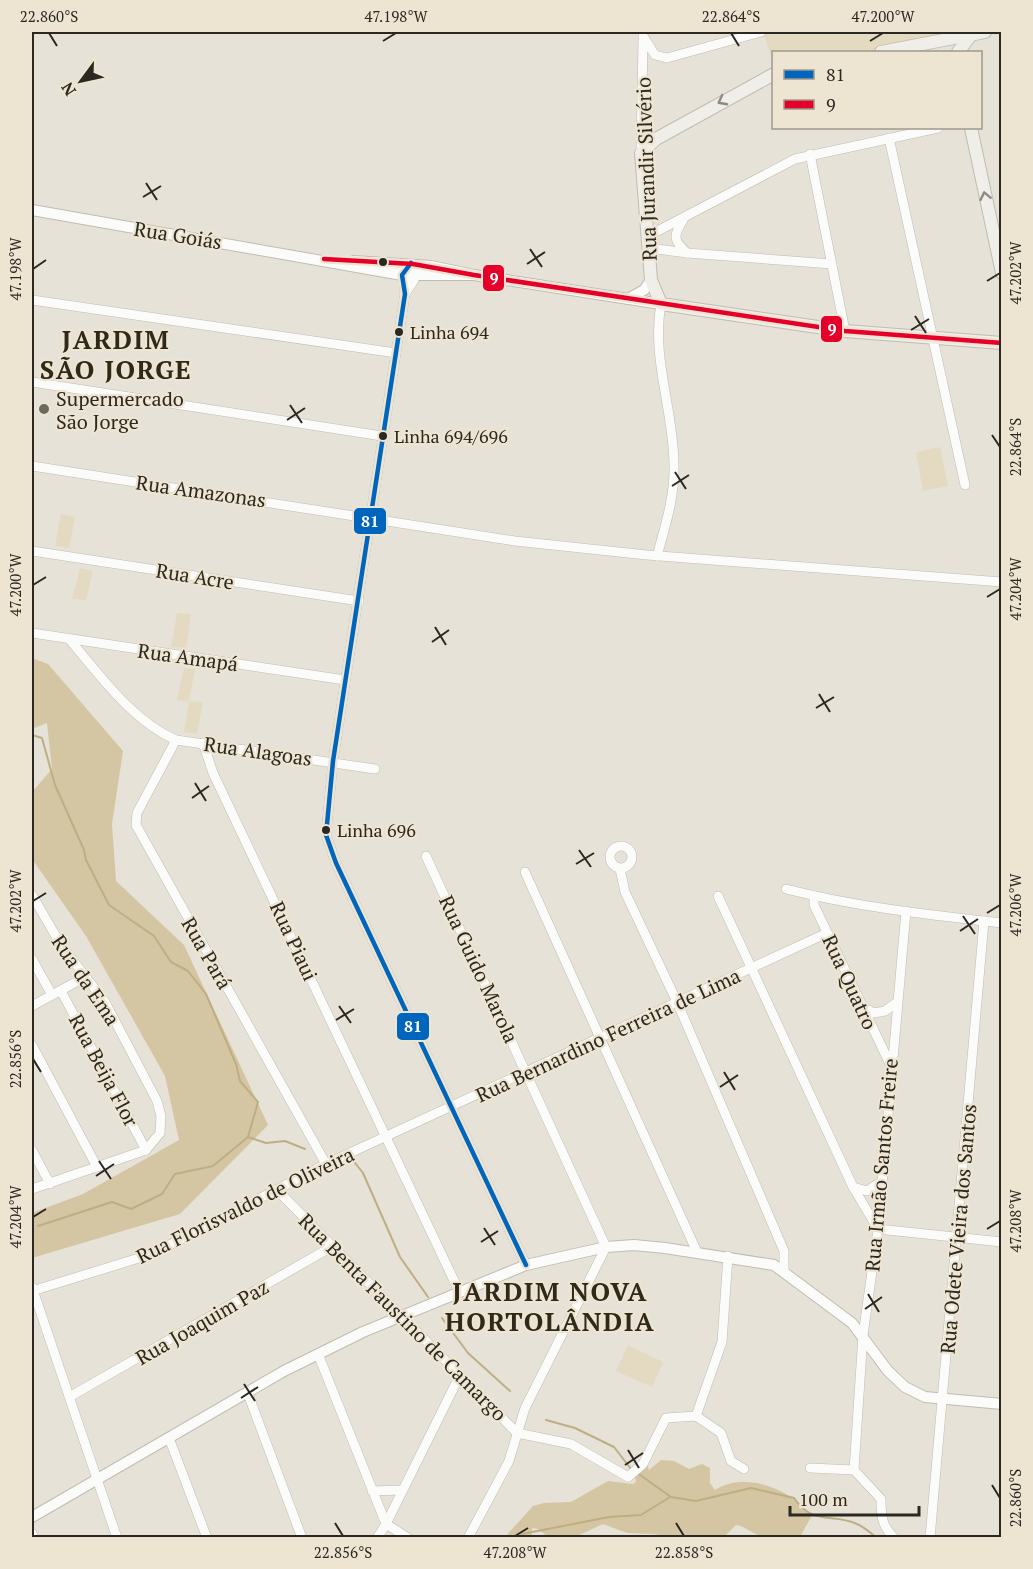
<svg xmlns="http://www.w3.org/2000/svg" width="1033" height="1569" font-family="'PT Serif',serif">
	<rect width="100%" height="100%" fill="#e7e2d7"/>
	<g fill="#e4dac1">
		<path d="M776 32H942L935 38 863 52H774L773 61 764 35Z"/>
		<path d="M940 447 948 486 923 491 916 452Z"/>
		<path d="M61 514 75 517 69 548 55 546Z"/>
		<path d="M80 568 93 571 86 600 72 599Z"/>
		<path d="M177 613 191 614 186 648 171 647Z"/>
		<path d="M184 668 195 669 189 701 203 702 197 734 184 732 189 701 177 700Z"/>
		<path d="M628 1345 663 1362 652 1387 616 1371Z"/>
	</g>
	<g fill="#d4c6a2">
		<path d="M32 658 48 664 123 751 112 824 116 881 184 945 268 1125 180 1214 32 1258V1213L83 1194 179 1140 165 1076 86 936 32 859V792L52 769 47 723 32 729Z"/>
		<path d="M646 1459 649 1470 661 1460 674 1461 689 1469 702 1464 710 1468V1483L715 1490C744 1471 792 1488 811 1517L800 1537H761L741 1526 736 1525 724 1537H664L655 1534 627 1533 603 1524 575 1537H548L538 1529 532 1528V1537L504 1538 533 1506 544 1503 571 1502 608 1481 633 1484 636 1482 635 1477 628 1473Z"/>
	</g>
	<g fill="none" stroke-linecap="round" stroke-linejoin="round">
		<g stroke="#beae84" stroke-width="2">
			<path d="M32 735 42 738 55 785 84 850 86 860 109 905 154 936 171 962 188 971 206 994 236 1064 240 1081 258 1102 248 1137 266 1143 285 1141 305 1149"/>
			<path d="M352 1159 363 1173 400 1257 428 1297"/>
			<path d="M38 1226 112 1202 131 1209 162 1194 175 1174 213 1166 248 1137"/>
			<path d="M442 1318 468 1353 510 1391"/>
			<path d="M546 1420 575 1428 614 1447 631 1469"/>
			<path d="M636 1472 671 1497 696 1501 751 1488 794 1498C814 1527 832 1512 857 1524 864 1527 871 1533 877 1538"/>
			<path d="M520 1538 522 1534 609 1517 641 1515 670 1497"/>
		</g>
		<defs>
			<g id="minor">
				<path d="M643 36 655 55 667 58 761 32"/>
				<path d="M889 138 965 485"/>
				<path d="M641 153 643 40"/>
				<path d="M810 154 845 331"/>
				<path d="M683 220C673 236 673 240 687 253"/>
				<path d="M648 236 795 159 938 128"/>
				<path d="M649 248 687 253 832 264"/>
				<path d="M403 271 405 294 333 761 326 835 336 863 526 1265"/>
				<path d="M405 294 414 280 416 270"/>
				<path d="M32 300 396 353"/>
				<path d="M32 382 382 436"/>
				<path d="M32 466 515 541 647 555 1002 582"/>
				<path d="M32 551 359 601"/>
				<path d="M657 556C665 527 675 496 674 465 674 412 651 357 661 304"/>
				<path d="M32 633 345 680"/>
				<path d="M69 639C100 675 132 721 176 740L375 769"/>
				<path d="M176 740 137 813 136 825 326 1164"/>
				<path d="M203 743 213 773 459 1291"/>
				<circle cx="621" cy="857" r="11"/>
				<path d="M426 856 606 1247 525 1408 509 1461 468 1538"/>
				<path d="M620 869 625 892 678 1004 784 1251V1271"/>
				<path d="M525 872 697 1252"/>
				<path d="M786 889C856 907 930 915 1002 923"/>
				<path d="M32 895 61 945 105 1002 157 1101 161 1116 160 1133 146 1150 32 1189"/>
				<path d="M718 896 853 1187 878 1229 1002 1242"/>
				<path d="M814 896V905L890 1064"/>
				<path d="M32 959 52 995"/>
				<path d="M61 991 146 1150"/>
				<path d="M32 1006 85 977"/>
				<path d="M861 1006 874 1013 885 1011 896 1003"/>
				<path d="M32 1045 97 1167"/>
				<path d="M32 1150 50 1184"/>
				<path d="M853 1187 867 1191 882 1181"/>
				<path d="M277 1190 517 1433 571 1444 628 1477 643 1464 666 1418 696 1416"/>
				<path d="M32 1287 117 1538"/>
				<path d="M32 1291 152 1254 326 1164 827 933"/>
				<path d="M318 1354 386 1524 408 1538"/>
				<path d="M248 1394 302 1538"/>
				<path d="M71 1396 333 1246"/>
				<path d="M696 1416 722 1342 728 1256"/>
				<path d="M696 1416 721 1433 731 1461 744 1469"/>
				<path d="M169 1438 207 1538"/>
				<path d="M810 1468 854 1470 881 1499C881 1516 882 1526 894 1538"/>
				<path d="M854 1470 863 1335 878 1229 906 911"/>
				<path d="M372 1491 402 1490"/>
				<path d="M32 1533 33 1538"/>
				<path d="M377 1538 386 1524 460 1375"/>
				<path d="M930 1538 984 921"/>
			</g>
			<g id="tertiary">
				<path d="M32 210 402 275H474"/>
				<path d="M354 261 431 266 474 275 661 304"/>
				<path d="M628 299 644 290 651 280"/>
				<path d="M32 1517 284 1371 363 1332 526 1265 606 1247 634 1245 665 1248 774 1265 852 1323 888 1371 905 1387 925 1397 1002 1404"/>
			</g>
			<g id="secondary">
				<path d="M881 52 985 32"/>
				<path d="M958 52 971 35"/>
				<path d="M774 74 656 139 641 153 651 280 661 304 845 331 1002 343"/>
				<path d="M971 128 1002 273"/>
			</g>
		</defs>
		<use href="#minor" stroke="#bfbcb3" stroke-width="10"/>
		<use href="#tertiary" stroke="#bfbcb3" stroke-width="12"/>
		<use href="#secondary" stroke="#bfbcb3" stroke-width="14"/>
		<use href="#minor" stroke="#fbfbf9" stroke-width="9"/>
		<use href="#tertiary" stroke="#fbfbf9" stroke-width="10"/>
		<use href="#secondary" stroke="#f0eee8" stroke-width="12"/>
		<defs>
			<path id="bus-1" d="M411 263 402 275 405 294 333 761 326 835 336 863 526 1265"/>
			<path id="bus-2" d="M324 259 413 264 474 275 845 331 1002 343"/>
		</defs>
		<use href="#bus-1" stroke="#ede5d1" stroke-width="9"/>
		<use href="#bus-2" stroke="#ede5d1" stroke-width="9"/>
		<use href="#bus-1" stroke="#0065bd" stroke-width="4.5"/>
		<use href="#bus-2" stroke="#e4002b" stroke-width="4.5"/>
	</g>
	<defs><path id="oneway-chevron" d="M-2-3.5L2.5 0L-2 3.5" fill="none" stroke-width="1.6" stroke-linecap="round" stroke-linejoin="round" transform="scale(1.5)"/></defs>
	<g stroke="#8e8b84">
		<use href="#oneway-chevron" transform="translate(722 101) rotate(152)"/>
		<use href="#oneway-chevron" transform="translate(985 196) rotate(-102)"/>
	</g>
	<path fill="none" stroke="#2b2821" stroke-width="2" d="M49 33 57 46M731 33 739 46M383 41 396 33M870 41 883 33M146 183 157 200M143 197 161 186M530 249 542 267M527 264 545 252M33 269 46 260M987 281 1000 273M915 316 926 333M911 330 929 319M290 405 302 423M287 420 305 408M992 435 1000 447M675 472 686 489M672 486 689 475M33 585 46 577M987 597 1000 589M435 627 446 645M432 642 449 630M819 694 830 712M816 708 834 697M195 783 206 801M192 798 209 786M579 850 591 867M576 864 594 853M33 901 46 893M987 913 1000 905M963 916 975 934M960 931 978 919M339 1006 351 1023M336 1020 354 1009M33 1059 41 1072M724 1072 735 1090M720 1087 738 1075M99 1161 111 1179M96 1176 114 1164M33 1217 46 1209M484 1228 495 1245M987 1229 1000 1221M481 1242 498 1231M868 1294 879 1312M865 1309 882 1297M244 1384 255 1401M241 1398 258 1387M628 1450 639 1468M625 1465 643 1453M992 1485 1000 1498M335 1523 343 1536M676 1523 684 1536M515 1536 528 1528"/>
	<g fill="#2b2821" stroke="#ede5d1" stroke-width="2">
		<circle cx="383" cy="262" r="5"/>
		<circle cx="399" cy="332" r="5"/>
		<circle cx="383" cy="436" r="5"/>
		<circle cx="326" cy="830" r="5"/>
	</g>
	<circle fill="#6d6961" stroke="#ede5d1" stroke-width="2" cx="44" cy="409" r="6"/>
	<g text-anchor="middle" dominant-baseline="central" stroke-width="4.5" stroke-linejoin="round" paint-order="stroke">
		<g font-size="18" fill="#2b2821" stroke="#ede5d1" text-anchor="start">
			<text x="410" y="332">Linha 694</text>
			<text x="394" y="436">Linha 694/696</text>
			<text x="337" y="830">Linha 696</text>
		</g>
		<g font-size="20" fill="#2b2821" stroke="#ede5d1">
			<text transform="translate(646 169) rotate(-92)">Rua Jurandir Silvério</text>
			<text transform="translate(178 235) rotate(9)">Rua Goiás</text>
			<text transform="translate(201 491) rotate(8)">Rua Amazonas</text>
			<text transform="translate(195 576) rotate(9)">Rua Acre</text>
			<text transform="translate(188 657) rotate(8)">Rua Amapá</text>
			<text transform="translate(258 751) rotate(8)">Rua Alagoas</text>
			<text transform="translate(294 941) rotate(65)">Rua Piaui</text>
			<text transform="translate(207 953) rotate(60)">Rua Pará</text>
			<text transform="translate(479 969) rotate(65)">Rua Guido Marola</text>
			<text transform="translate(86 980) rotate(56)">Rua da Ema</text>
			<text transform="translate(850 982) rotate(65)">Rua Quatro</text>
			<text transform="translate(608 1035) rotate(-25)">Rua Bernardino Ferreira de Lima</text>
			<text transform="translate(104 1070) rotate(62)">Rua Beija Flor</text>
			<text transform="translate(881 1165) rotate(-85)">Rua Irmão Santos Freire</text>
			<text transform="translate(245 1205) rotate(-26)">Rua Florisvaldo de Oliveira</text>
			<text transform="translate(958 1229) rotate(-85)">Rua Odete Vieira dos Santos</text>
			<text transform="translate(403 1317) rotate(45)">Rua Benta Faustino de Camargo</text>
			<text transform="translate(202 1322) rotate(-30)">Rua Joaquim Paz</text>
		</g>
		<g font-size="20" fill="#2b2821" stroke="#ede5d1" text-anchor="start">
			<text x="56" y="398">Supermercado<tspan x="56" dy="23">São Jorge</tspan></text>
		</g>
		<g font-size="26" font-weight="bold" letter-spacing="1.5" fill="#2f2919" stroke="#ede5d1">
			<text x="116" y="339">JARDIM<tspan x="116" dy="30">SÃO JORGE</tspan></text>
			<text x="550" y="1291">JARDIM NOVA<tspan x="550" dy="30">HORTOLÂNDIA</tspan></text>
		</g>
	</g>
	<g stroke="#ede5d1" stroke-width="2">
		<rect x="482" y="264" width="23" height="28" rx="6" fill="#e4002b"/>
		<rect x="820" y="315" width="23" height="28" rx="6" fill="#e4002b"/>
		<rect x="353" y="507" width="34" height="28" rx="6" fill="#0065bd"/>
		<rect x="396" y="1012" width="34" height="29" rx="6" fill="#0065bd"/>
	</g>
	<g font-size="16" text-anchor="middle" font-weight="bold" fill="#fff">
		<text x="494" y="284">9</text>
		<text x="832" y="335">9</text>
		<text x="370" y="527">81</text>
		<text x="413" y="1032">81</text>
	</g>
	<rect width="1033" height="1569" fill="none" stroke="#ede5d1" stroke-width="66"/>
	<rect x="772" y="51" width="210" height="78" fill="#ede5d1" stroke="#9f998b" stroke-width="1.5"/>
	<rect x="784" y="70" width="30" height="9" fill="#0065bd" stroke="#9f998b" stroke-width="1.5"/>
	<text x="826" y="81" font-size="18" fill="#2b2821">81</text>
	<rect x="784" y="100" width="30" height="9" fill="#e4002b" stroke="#9f998b" stroke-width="1.5"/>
	<text x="826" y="111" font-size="18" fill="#2b2821">9</text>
	<g transform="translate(81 81) rotate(237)" stroke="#ede5d1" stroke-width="4.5" paint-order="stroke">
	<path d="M0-4.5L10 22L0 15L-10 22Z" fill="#2b2821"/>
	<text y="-9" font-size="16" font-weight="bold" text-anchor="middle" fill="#2b2821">N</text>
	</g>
	<path d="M790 1506v9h129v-9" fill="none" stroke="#2b2821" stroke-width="3"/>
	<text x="799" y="1506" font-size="18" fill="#2b2821" stroke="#ede5d1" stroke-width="4.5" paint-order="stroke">100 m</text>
	<rect x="33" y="33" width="967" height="1503" fill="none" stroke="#2b2821" stroke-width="2"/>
	<g font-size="15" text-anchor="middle" fill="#2b2821">
		<text x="49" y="22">22.860°S</text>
		<text x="396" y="22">47.198°W</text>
		<text x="731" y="22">22.864°S</text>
		<text x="883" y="22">47.200°W</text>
		<text transform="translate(16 269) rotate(-90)" y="5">47.198°W</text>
		<text transform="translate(1016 273) rotate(-90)" y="5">47.202°W</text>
		<text transform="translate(1016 447) rotate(-90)" y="5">22.864°S</text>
		<text transform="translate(16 585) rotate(-90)" y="5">47.200°W</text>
		<text transform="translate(1016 589) rotate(-90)" y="5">47.204°W</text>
		<text transform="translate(16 901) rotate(-90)" y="5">47.202°W</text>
		<text transform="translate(1016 905) rotate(-90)" y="5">47.206°W</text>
		<text transform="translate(16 1059) rotate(-90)" y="5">22.856°S</text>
		<text transform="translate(16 1217) rotate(-90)" y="5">47.204°W</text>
		<text transform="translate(1016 1221) rotate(-90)" y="5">47.208°W</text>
		<text transform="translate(1016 1498) rotate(-90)" y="5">22.860°S</text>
		<text x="343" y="1558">22.856°S</text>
		<text x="515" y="1558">47.208°W</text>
		<text x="684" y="1558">22.858°S</text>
	</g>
</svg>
